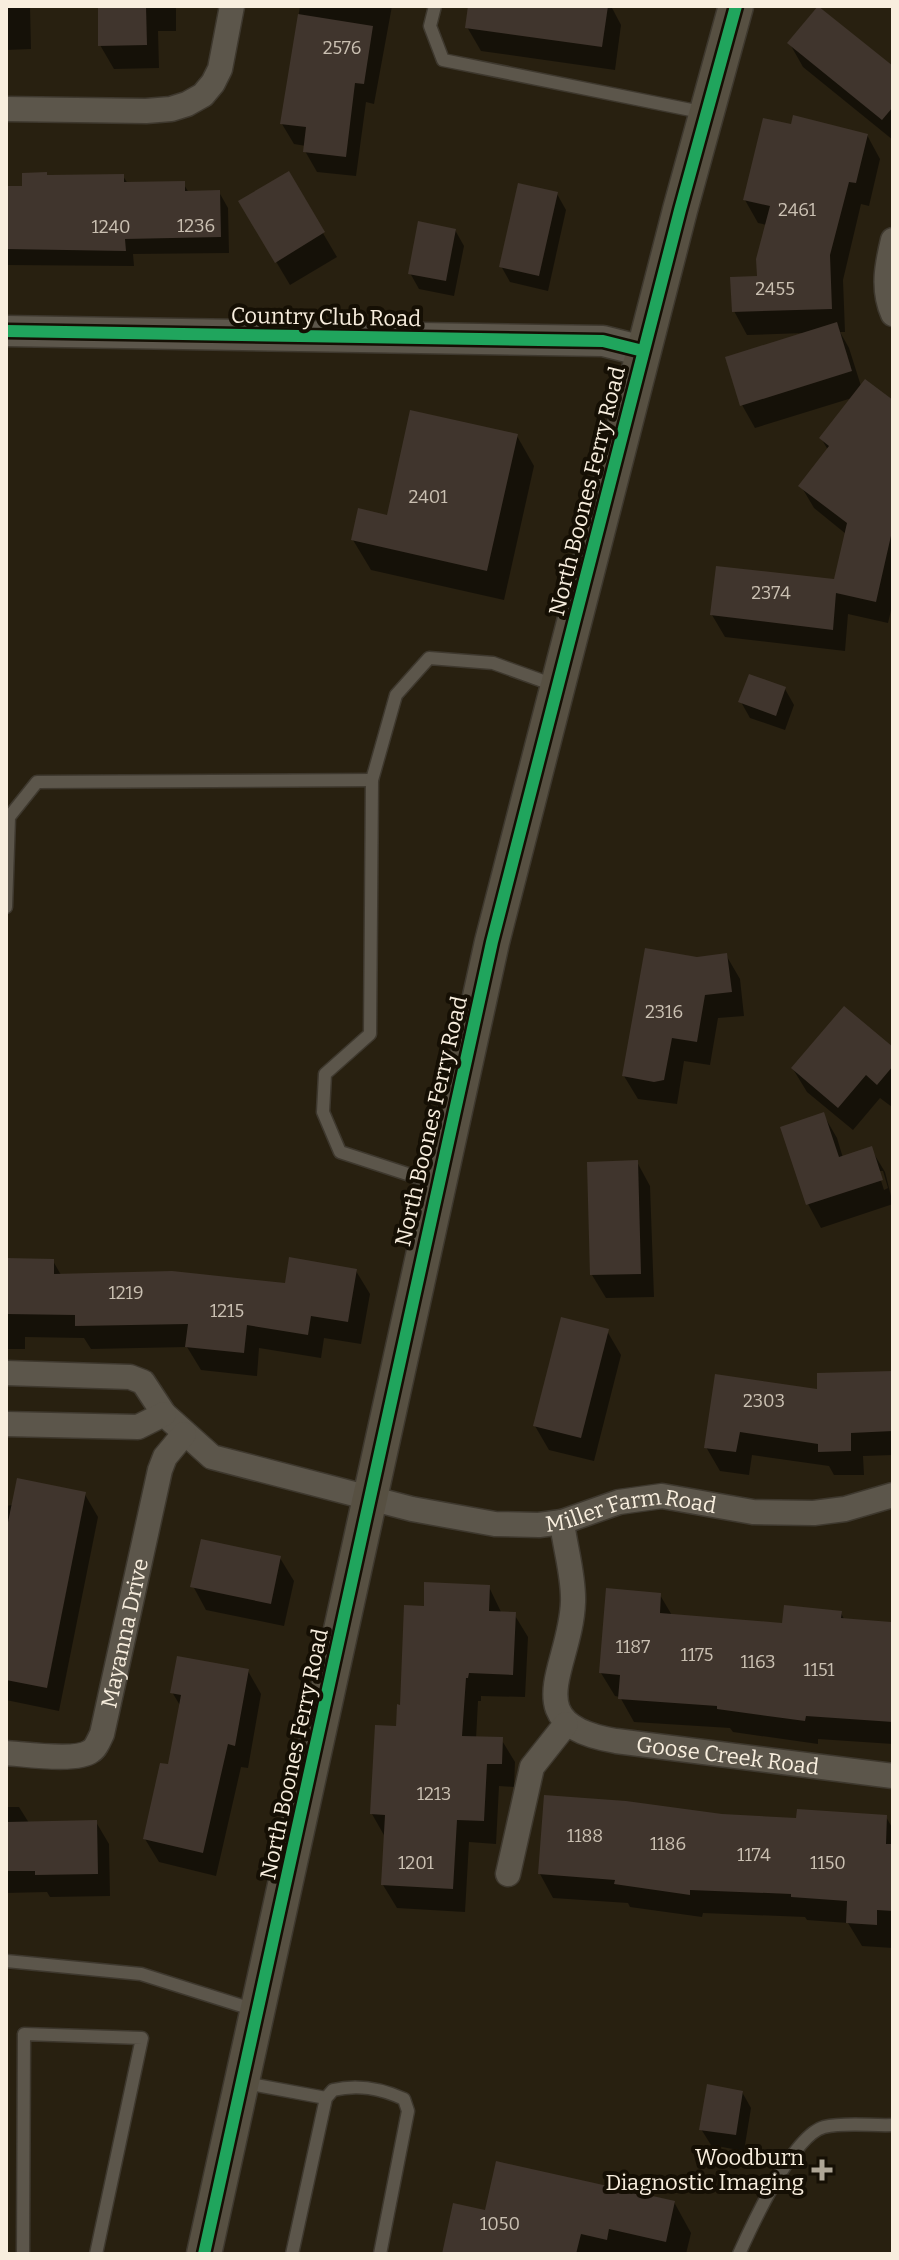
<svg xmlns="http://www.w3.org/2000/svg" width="899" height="2260" font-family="Bitter,serif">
	<rect width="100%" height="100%" fill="#282010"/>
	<g fill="#0007" fill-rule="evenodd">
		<path d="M6 6H30L31 49 6 50Z"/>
		<path d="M100 6H176V31H158L159 68 114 69 100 45Z"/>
		<path d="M300 6H392L374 104 366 102 356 176 317 172 305 151 306 146 294 144 282 124Z"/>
		<path d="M470 6H611L621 25 615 70 481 51 467 27Z"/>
		<path d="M790 44 893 69V140L803 67Z"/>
		<path d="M867 135 880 159 869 206 861 204 843 280 845 332H840L849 348 861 386 893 403V602L888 623 848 614 845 651 725 637 712 615 836 582 846 534 814 508 801 486 828 450 821 438 852 398 755 428 742 405 805 333 747 335 734 311 759 278 767 225 758 223 745 200Z"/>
		<path d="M288 174 337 257 290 285 240 201Z"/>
		<path d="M123 176 128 184 183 183 189 193 219 192 228 208 229 253 133 254 134 266 6 265V188H24L47 177Z"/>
		<path d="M557 194 566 210 548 291 510 282 501 266Z"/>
		<path d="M455 230 464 246 454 296 419 289 410 273Z"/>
		<path d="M517 436 534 466 504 600 371 570 353 540Z"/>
		<path d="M785 689 794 705 785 730 750 718 741 702Z"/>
		<path d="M726 955 740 979 744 1016 718 1018 710 1065 684 1061 677 1104 638 1099 624 1076 697 959Z"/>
		<path d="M893 1050V1106L892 1107 880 1098 853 1130 807 1092 793 1069Z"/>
		<path d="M823 1114 837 1138 843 1158 871 1149 885 1172 893 1204 821 1228 808 1204ZM878 1171H883L888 1188 884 1190Z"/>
		<path d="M637 1162 650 1186 654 1297 606 1298 592 1275Z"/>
		<path d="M6 1260 53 1261 61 1275 287 1285 356 1271 370 1294 361 1344 324 1338 321 1358 259 1348 257 1376 201 1370 187 1347 91 1349 84 1338 25 1337V1349H6Z"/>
		<path d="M607 1331 621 1355 594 1461 549 1450 535 1426Z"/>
		<path d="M893 1373V1455L863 1456 864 1475H834L829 1466 752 1455 749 1475 720 1471 706 1447 819 1391Z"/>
		<path d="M84 1493 98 1517 59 1711 6 1700V1506Z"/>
		<path d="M280 1558 294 1581 284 1626 206 1610 193 1586Z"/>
		<path d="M489 1587 502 1614H514L528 1637 525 1697 481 1696V1701H478L476 1739H501L515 1762 514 1787 499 1786 496 1844 469 1842 465 1912 397 1908 383 1885 385 1837 372 1814 398 1728 426 1608Z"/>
		<path d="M660 1595 673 1617 784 1625 841 1613 845 1621 890 1624 893 1629V1744L818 1739V1744L733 1732 730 1728 634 1722 620 1697 615 1696 601 1673Z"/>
		<path d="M248 1671 261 1694 248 1768 241 1767 216 1876 159 1862 145 1839 170 1767 181 1707 172 1692Z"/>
		<path d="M6 1807H19L29 1823 96 1822 109 1844 110 1896 50 1897 47 1892 6 1893Z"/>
		<path d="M722 1816 798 1820 886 1817 893 1829V1948L862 1946 848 1923 807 1920 805 1917 703 1913 702 1917 630 1907 628 1903 553 1898 540 1874Z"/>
		<path d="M742 2092 751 2108 744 2151 711 2145 701 2129Z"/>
		<path d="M674 2202 691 2233 686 2254H444L486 2212Z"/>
	</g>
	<g fill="#40352d">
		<path d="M98 6H146L147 45 98 46Z"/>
		<path d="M468 6H608L602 47 465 28Z"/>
		<path d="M818 6 893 66V107L882 120 787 43Z"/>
		<path d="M298 14 373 26 364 84 355 83 346 157 303 152 306 127 280 124Z"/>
		<path d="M793 115 868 134 856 183 849 182 830 255 832 309 732 312 730 277 757 276 756 259 770 206 743 200 763 118 791 124Z"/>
		<path d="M289 171 325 232 275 263 238 201Z"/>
		<path d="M47 172V175L124 174V182L185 181V191L220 190 221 237 125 239 126 251 6 249V186H22V173Z"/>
		<path d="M518 183 558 192 539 276 499 267Z"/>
		<path d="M418 221 456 229 446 281 408 274Z"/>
		<path d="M837 322 852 371 740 406 725 357Z"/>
		<path d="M865 379 893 400V527L876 602 836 593 833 630 710 615 716 566 834 579 847 523 798 486 829 446 819 438Z"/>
		<path d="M410 410 518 434 487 571 351 540 358 508 387 515Z"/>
		<path d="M749 674 786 687 776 716 738 702Z"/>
		<path d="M645 948 697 957 727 953 732 992 705 995 697 1042 672 1038 664 1080 654 1082 622 1076Z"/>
		<path d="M844 1006 893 1047V1066L877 1085 866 1075 838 1108 791 1068Z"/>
		<path d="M824 1112 839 1157 872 1146 883 1180 806 1205 780 1127Z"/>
		<path d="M638 1160 641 1274 590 1275 587 1162Z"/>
		<path d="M289 1257 357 1269 348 1322 311 1316 308 1335 247 1325 244 1353 185 1347 188 1324 75 1326V1315L6 1314V1258L54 1259V1274L172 1271 285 1283Z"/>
		<path d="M561 1317 609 1329 581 1438 533 1426Z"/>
		<path d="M893 1371V1431L851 1433V1451L818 1452V1444L740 1432 736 1452 704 1448 715 1374 817 1389V1373Z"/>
		<path d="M17 1478 86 1492 47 1688 6 1680V1532Z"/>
		<path d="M201 1539 281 1556 271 1604 190 1587Z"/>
		<path d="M424 1582 490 1585 489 1611 516 1612 513 1675 469 1673 468 1678H466L462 1736 503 1737 502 1764H487L484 1821 457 1820 453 1889 381 1885 385 1815 370 1814 375 1725 396 1726 397 1704 400 1705 404 1605 424 1606Z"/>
		<path d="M606 1588 661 1593 660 1613 782 1623 784 1605 842 1611 841 1618 891 1622 893 1722 806 1716 805 1721 717 1709V1706L618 1699 620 1675 599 1673Z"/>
		<path d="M177 1656 249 1669 235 1746 228 1744 203 1853 143 1839 160 1763 168 1764 181 1695 170 1693Z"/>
		<path d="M544 1795 626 1801 722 1814 796 1818 797 1809 887 1815 886 1844H893V1911L877 1910V1925L846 1923 847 1901 791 1897V1894L690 1890V1895L614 1884 615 1880 538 1874Z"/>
		<path d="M97 1820 98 1874 35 1875V1871H6V1822Z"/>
		<path d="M707 2084 743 2091 736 2135 699 2130Z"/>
		<path d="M496 2161 675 2201 666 2242 609 2229 607 2240 581 2234 576 2254H442L453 2203 485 2210Z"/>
	</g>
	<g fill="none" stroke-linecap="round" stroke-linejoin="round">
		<defs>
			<g id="service">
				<path d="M435 6 430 26 443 60 706 113"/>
				<path d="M6 907 9 817 37 782 372 780"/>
				<path d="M438 1184 340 1152 323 1112 325 1074 370 1034 372 780 396 695 429 658 493 663 554 685"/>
				<path d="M6 1961 141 1974 255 2010"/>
				<path d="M245 2083 326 2098"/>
				<path d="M23 2254 24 2034 142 2038 96 2254"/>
				<path d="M292 2254 326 2098 333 2090C358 2084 380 2088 404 2099L408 2111 380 2254"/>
				<path d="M739 2254C752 2225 793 2135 824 2127 845 2122 872 2126 893 2125"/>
			</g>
			<g id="minor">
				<path d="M6 109 146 111 171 109 187 104 203 95 213 83 220 69 232 6"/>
				<path d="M893 240C887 265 882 289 893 314"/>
				<path id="s1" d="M6 1373 130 1377 143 1382 164 1414 212 1457 412 1509 495 1524 539 1525 562 1522 619 1502 662 1496 753 1512 814 1513 845 1509 893 1495"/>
				<path d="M6 1424 138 1427 164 1414"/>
				<path id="s2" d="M562 1522C565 1548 574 1576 573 1602 571 1668 514 1724 616 1741L893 1776"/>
				<path id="s3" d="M6 1753C24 1754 77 1762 91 1751 96 1748 99 1740 102 1734L160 1470 165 1457 184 1434"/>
				<path d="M508 1874 532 1767 566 1724"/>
			</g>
			<path id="tertiary" d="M6 331 603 341 643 351"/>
			<path id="secondary" d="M204 2254 492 942 680 210 736 6"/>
		</defs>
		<use href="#service" stroke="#3e382e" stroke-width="15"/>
		<use href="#minor" stroke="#3e382e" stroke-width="27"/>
		<use href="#tertiary" stroke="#3e382e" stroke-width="33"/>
		<use href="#secondary" stroke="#3e382e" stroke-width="37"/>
		<use href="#service" stroke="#5c564b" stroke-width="12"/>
		<use href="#minor" stroke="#5c564b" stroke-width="24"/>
		<use href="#tertiary" stroke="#5c564b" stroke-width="30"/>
		<use href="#secondary" stroke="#575042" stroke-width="34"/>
		<defs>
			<g id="cycleway">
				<path d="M6 331 603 341 643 351"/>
				<path d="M204 2254 492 942 680 210 736 6"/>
			</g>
		</defs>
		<use href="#cycleway" stroke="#150f04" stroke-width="17"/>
		<use href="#cycleway" stroke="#20a55d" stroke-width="12"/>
	</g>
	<path fill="#afa696" stroke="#150f04" stroke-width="3" d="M818 2158h8v8h8v8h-8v8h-8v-8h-8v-8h8z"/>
	<g text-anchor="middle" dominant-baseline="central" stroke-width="8" stroke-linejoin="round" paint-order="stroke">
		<g font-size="18" fill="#cac0b2">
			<text x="342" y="48">2576</text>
			<text x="797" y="210">2461</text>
			<text x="196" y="226">1236</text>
			<text x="111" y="227">1240</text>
			<text x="775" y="289">2455</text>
			<text x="428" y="497">2401</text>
			<text x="771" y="593">2374</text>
			<text x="664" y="1012">2316</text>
			<text x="126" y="1293">1219</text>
			<text x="227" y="1311">1215</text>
			<text x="764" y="1401">2303</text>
			<text x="633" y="1647">1187</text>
			<text x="697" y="1655">1175</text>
			<text x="758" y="1662">1163</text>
			<text x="819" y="1670">1151</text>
			<text x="434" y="1794">1213</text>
			<text x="585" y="1836">1188</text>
			<text x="668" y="1844">1186</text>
			<text x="754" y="1855">1174</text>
			<text x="416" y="1863">1201</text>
			<text x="828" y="1863">1150</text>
			<text x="500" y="2224">1050</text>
		</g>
		<g font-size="22" fill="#f8eede" stroke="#150f04">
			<text transform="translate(326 317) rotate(1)">Country Club Road</text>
			<text transform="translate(587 491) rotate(-76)">North Boones Ferry Road</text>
			<text transform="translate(431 1121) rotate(-77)">North Boones Ferry Road</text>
			<text stroke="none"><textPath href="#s1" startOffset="670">Miller Farm Road</textPath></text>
			<text stroke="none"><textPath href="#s3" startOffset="210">Mayanna Drive</textPath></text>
			<text transform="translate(294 1754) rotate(-78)">North Boones Ferry Road</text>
			<text stroke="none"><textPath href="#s2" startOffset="372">Goose Creek Road</textPath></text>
		</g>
		<g font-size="22" fill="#f8eede" stroke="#150f04" text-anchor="end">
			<text x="804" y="2157">Woodburn<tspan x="804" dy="25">Diagnostic Imaging</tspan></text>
		</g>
	</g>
	<rect width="899" height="2260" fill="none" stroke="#f8eede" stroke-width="16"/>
</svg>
